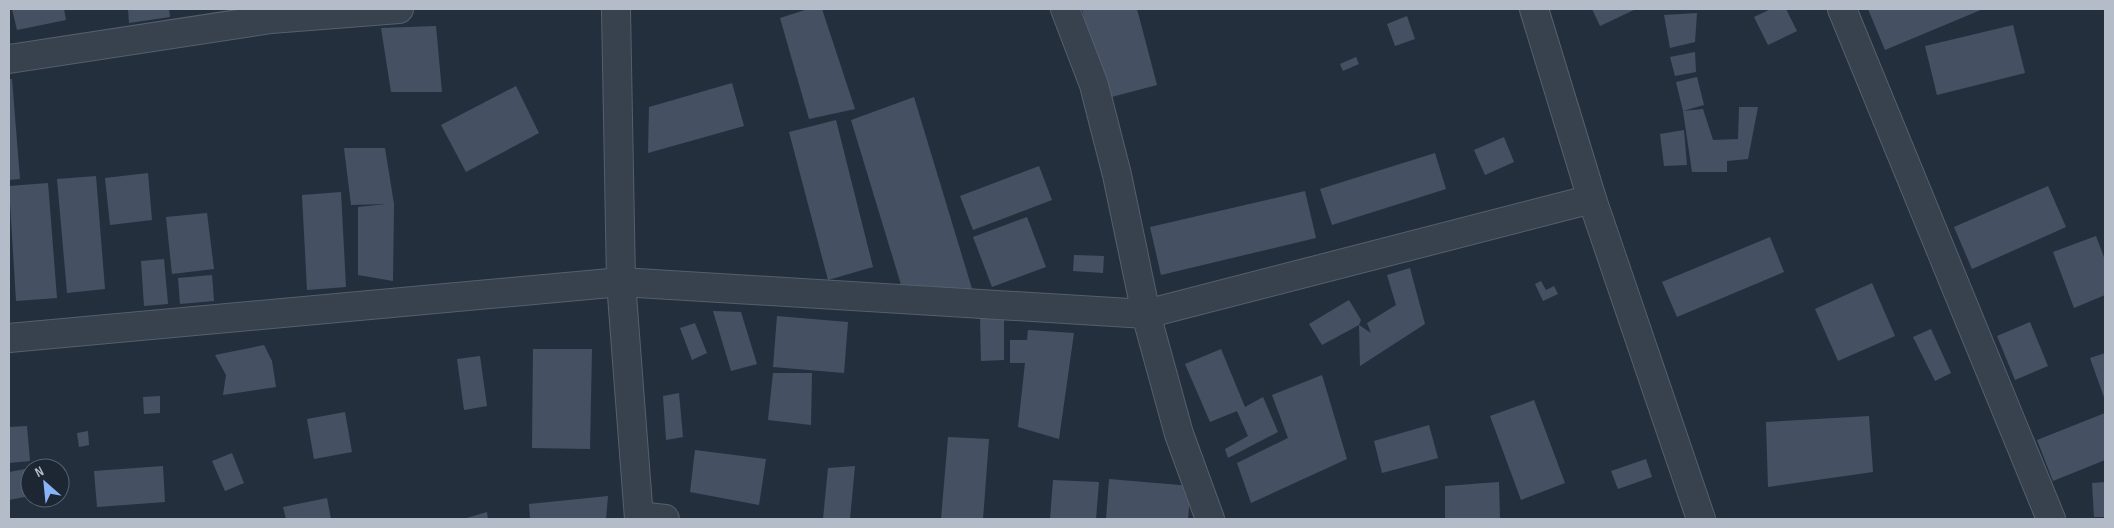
<svg xmlns="http://www.w3.org/2000/svg" width="2114" height="528" font-family="'Sofia Sans Condensed',sans-serif">
	<rect width="100%" height="100%" fill="#242f3e"/>
	<g fill="#455162">
		<path d="M12 9H64L66 20 17 30Z"/>
		<path d="M128 9H169L170 17 129 23Z"/>
		<path d="M808 9H822L855 109 809 119 780 18Z"/>
		<path d="M1082 9H1137L1157 85 1104 99Z"/>
		<path d="M1592 9H1636L1600 26Z"/>
		<path d="M1771 9H1786L1797 31 1768 45 1754 17Z"/>
		<path d="M1868 9H1983L1885 50Z"/>
		<path d="M1697 13 1695 42 1670 48 1664 15Z"/>
		<path d="M1407 16 1415 39 1395 46 1387 24Z"/>
		<path d="M2013 25 2025 73 1937 95 1925 46Z"/>
		<path d="M436 26 442 92H391L381 28Z"/>
		<path d="M1695 52 1696 72 1675 76 1670 57Z"/>
		<path d="M1356 57 1359 64 1343 71 1340 64Z"/>
		<path d="M1697 77 1704 105 1683 111 1703 109 1713 140 1738 139 1739 107H1758L1748 159 1727 161V172H1692L1683 111 1676 82Z"/>
		<path d="M9 79H12L20 179 9 180Z"/>
		<path d="M732 83 744 126 648 153 649 107Z"/>
		<path d="M516 86 539 133 466 172 441 125Z"/>
		<path d="M914 97 973 292 902 288 851 120Z"/>
		<path d="M836 120 873 267 828 280 789 132Z"/>
		<path d="M1684 130 1687 165 1664 166 1660 134Z"/>
		<path d="M1504 137 1514 162 1485 175 1474 150Z"/>
		<path d="M344 148H385L394 204 393 281 358 275V207L386 204 351 205Z"/>
		<path d="M1435 153 1446 189 1332 225 1320 189Z"/>
		<path d="M1039 166 1052 200 973 230 960 196Z"/>
		<path d="M148 173 152 220 110 225 105 178Z"/>
		<path d="M96 176 105 289 67 293 57 179Z"/>
		<path d="M48 183 57 298 16 301 9 186Z"/>
		<path d="M2048 186 2066 227 1972 269 1954 227Z"/>
		<path d="M1305 191 1316 238 1161 275 1150 227Z"/>
		<path d="M341 192 346 287 307 290 302 195Z"/>
		<path d="M207 213 214 269 172 274 166 217Z"/>
		<path d="M1027 217 1046 267 992 287 973 237Z"/>
		<path d="M2096 236 2105 260V295L2074 308 2053 252Z"/>
		<path d="M1770 237 1784 272 1677 317 1662 282Z"/>
		<path d="M1074 255 1104 256 1103 273 1073 271Z"/>
		<path d="M164 259 168 304 144 306 141 261Z"/>
		<path d="M1410 268 1425 324 1360 366 1359 325 1371 333 1367 323 1396 305 1387 275Z"/>
		<path d="M212 275 214 301 180 304 178 278Z"/>
		<path d="M1541 281 1546 290 1554 286 1558 294 1543 301 1535 284Z"/>
		<path d="M1872 283 1895 336 1838 361 1815 309Z"/>
		<path d="M1349 300 1361 320 1359 325 1322 345 1309 324Z"/>
		<path d="M713 311 741 312 757 364 731 371Z"/>
		<path d="M777 316 848 322 844 373 773 367Z"/>
		<path d="M980 317H1004V360L981 361Z"/>
		<path d="M2030 322 2048 366 2015 380 1997 336Z"/>
		<path d="M695 323 707 353 692 360 680 328Z"/>
		<path d="M1931 329 1951 373 1935 381 1913 337Z"/>
		<path d="M1028 330 1074 333 1059 439 1018 427 1025 363H1010V340H1027Z"/>
		<path d="M264 345 272 361 276 387 223 395 226 375 215 355Z"/>
		<path d="M533 349H592L590 449 532 448Z"/>
		<path d="M1221 349 1245 407 1263 397 1278 432 1228 458 1225 449 1248 436 1237 411 1210 422 1185 364Z"/>
		<path d="M2105 353V400L2090 358Z"/>
		<path d="M480 356 487 406 464 410 457 359Z"/>
		<path d="M773 373H812L811 425 768 420Z"/>
		<path d="M1322 375 1347 459 1251 503 1237 463 1288 438 1272 395Z"/>
		<path d="M679 393 683 437 666 440 663 396Z"/>
		<path d="M160 396V413L144 414 143 397Z"/>
		<path d="M1534 400 1565 483 1521 500 1490 416Z"/>
		<path d="M345 412 352 452 314 459 307 419Z"/>
		<path d="M2105 413V460L2053 481 2037 440Z"/>
		<path d="M1869 416 1873 472 1768 487 1766 422Z"/>
		<path d="M1429 425 1438 458 1382 473 1374 441Z"/>
		<path d="M27 426 30 461 9 463V427Z"/>
		<path d="M88 431 89 445 79 447 77 433Z"/>
		<path d="M948 437 989 439 983 519H941Z"/>
		<path d="M695 450 766 459 759 505 690 492Z"/>
		<path d="M232 453 244 483 225 491 212 461Z"/>
		<path d="M1646 459 1652 477 1618 489 1611 471Z"/>
		<path d="M163 466 165 502 97 507 94 471Z"/>
		<path d="M855 466 850 519H823L828 468Z"/>
		<path d="M25 469 30 496 9 500V472Z"/>
		<path d="M1109 479 1191 486 1188 519H1106Z"/>
		<path d="M1053 480 1099 482 1096 519H1050Z"/>
		<path d="M1499 482 1500 519H1445V486Z"/>
		<path d="M2105 482V517H2094L2092 483Z"/>
		<path d="M608 496 606 519H530L529 504Z"/>
		<path d="M327 498 331 519H286L283 507Z"/>
		<path d="M487 512 488 519H463Z"/>
	</g>
	<g fill="none" stroke-linecap="round" stroke-linejoin="round">
		<defs>
			<g id="minor">
				<path d="M616 9 621 282 639 519"/>
				<path d="M1065 9 1094 85 1117 175 1146 314 1179 434 1210 519"/>
				<path d="M1534 9 1592 199 1701 519"/>
				<path d="M1842 9 2051 519"/>
				<path d="M9 59 271 19 399 9"/>
				<path d="M9 338 621 282 1146 314 1592 199"/>
				<path d="M639 516 665 519"/>
			</g>
		</defs>
		<use href="#minor" stroke="#565f6c" stroke-width="30"/>
		<use href="#minor" stroke="#38414e" stroke-width="28"/>
	</g>
	<rect width="2114" height="528" fill="none" stroke="#b4bcc9" stroke-width="20"/>
	<g transform="translate(45 483) rotate(333)"><circle r="24" fill="#1d2633" stroke="#59626f"/>
	<path d="M0-4L9 19L0 12L-9 19Z" fill="#8ab4f8"/>
	<text y="-8" font-size="14" font-weight="bold" text-anchor="middle" fill="#b4bcc9">N</text>
	</g>
</svg>
